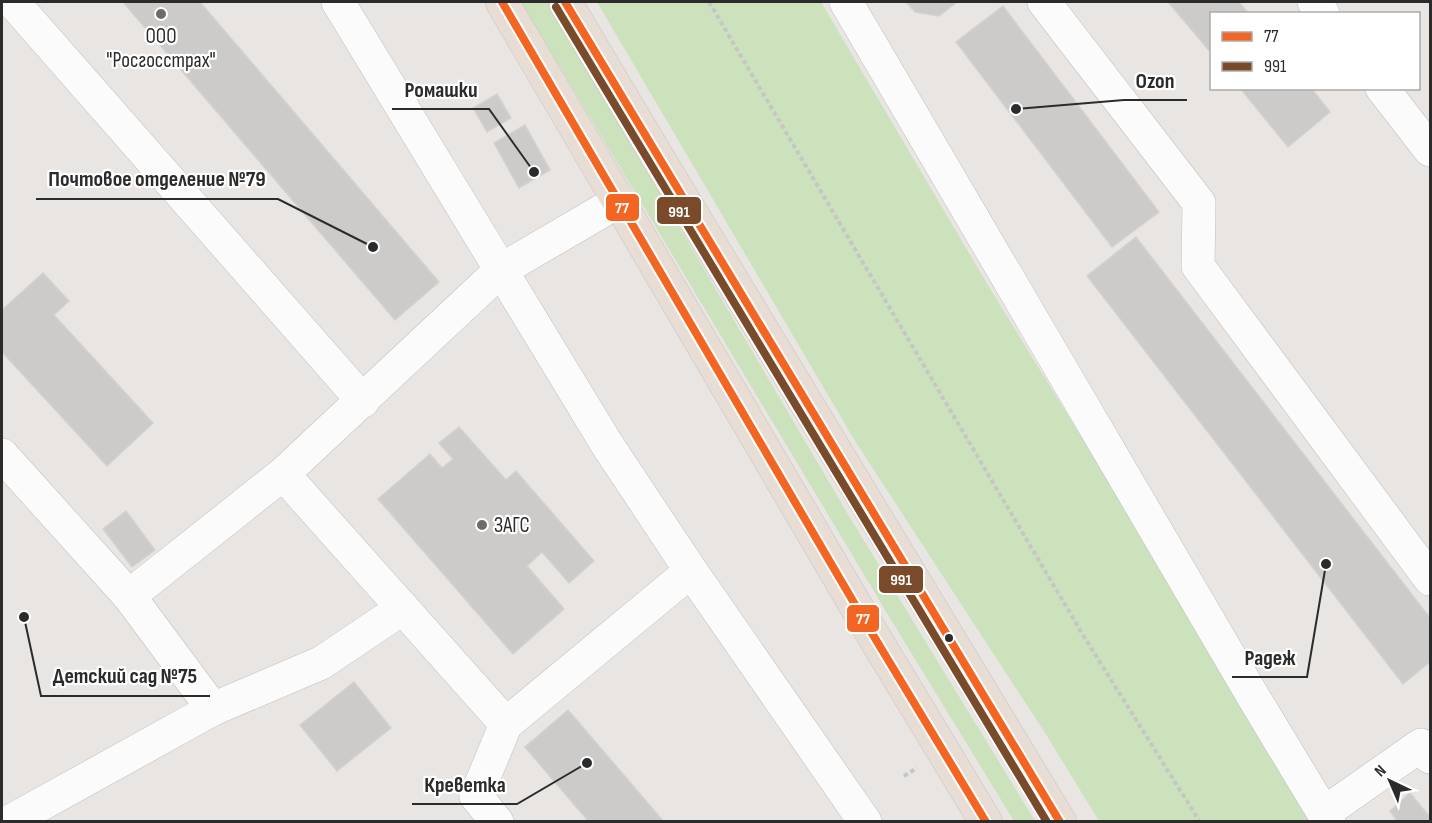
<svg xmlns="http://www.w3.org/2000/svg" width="1432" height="823" font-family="'Sofia Sans Condensed',sans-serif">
	<rect width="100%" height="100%" fill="#e8e5e2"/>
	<g fill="#cbe2bd">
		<path d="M521 2H547L849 516 1035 821H1014L896 628Z"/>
		<path d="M597 2H821L989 287 1149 547 1309 821H1099L1047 736 855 441Z"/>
	</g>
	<g fill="#cdcbc9" stroke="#d4d1ce" stroke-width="1.5">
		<path d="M123 2H200L439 282 395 320Z"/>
		<path d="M906 2H957L939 16 915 12Z"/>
		<path d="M1168 2H1239L1249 14H1212V54Z"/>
		<path d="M1003 6 1159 212 1112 247 956 42Z"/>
		<path d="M1240 88H1311L1330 112 1288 147Z"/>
		<path d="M497 94 511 118 487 132 473 108Z"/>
		<path d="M525 125 550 170 519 188 494 143Z"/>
		<path d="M1136 237 1430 618V662L1403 684 1087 276Z"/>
		<path d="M43 273 69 301 54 315 153 423 107 466 2 352V310Z"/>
		<path d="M459 427 506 480 516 471 594 561 569 583 542 552 527 566 564 609 513 654 378 499 430 454 442 468 453 459 439 443Z"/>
		<path d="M126 511 155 550 132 567 103 529Z"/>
		<path d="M354 682 391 728 337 771 300 725Z"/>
		<path d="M568 710 664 822H589L525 747Z"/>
		<path d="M1410 793 1430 817V822H1398L1390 811Z"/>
	</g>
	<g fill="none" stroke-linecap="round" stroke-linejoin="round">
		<defs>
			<g id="minor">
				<path d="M13 2 363 401"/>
				<path d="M338 2 608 446 691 571 865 822"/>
				<path d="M846 2 1254 698 1329 822"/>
				<path d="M1044 2 1199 203 1198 266 1430 579"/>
				<path d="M1314 2 1323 14"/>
				<path d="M1382 88 1430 150"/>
				<path d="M2 455 129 596 283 474 501 270 619 201"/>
				<path d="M283 474 506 724 691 571"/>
				<path d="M129 596 213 709 321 663 403 608"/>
				<path d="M1324 813 1421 745 1430 757"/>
				<path d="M9 822 213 709"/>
				<path d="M497 822 476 796 506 724"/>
			</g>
			<g id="highway">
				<path d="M502 2 867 625 986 822"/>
				<path d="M565 2 658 158 1060 822"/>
			</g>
		</defs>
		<use href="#minor" stroke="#c1c0c0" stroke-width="34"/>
		<use href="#highway" stroke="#c5c3c2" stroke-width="34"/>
		<g stroke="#c6c6c6" stroke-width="4" stroke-dasharray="4.5 3" stroke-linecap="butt">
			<path d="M709 2 1083 635 1200 822"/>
			<path d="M904 776 917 768"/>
		</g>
		<use href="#minor" stroke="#fcfbfb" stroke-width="33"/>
		<use href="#highway" stroke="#e8ddd4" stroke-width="33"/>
		<defs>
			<g id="bus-1">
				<path d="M502 2 867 625 986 822"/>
				<path d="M565 2 1060 822"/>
			</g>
			<path id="bus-2" d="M556 7 1047 822"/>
		</defs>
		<use href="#bus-1" stroke="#fff" stroke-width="12"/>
		<use href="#bus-2" stroke="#fff" stroke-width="12"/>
		<use href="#bus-1" stroke="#f26522" stroke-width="8"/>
		<use href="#bus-2" stroke="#7a4b2a" stroke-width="8"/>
	</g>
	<g fill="#6d6c6b" stroke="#fff" stroke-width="2">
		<circle cx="161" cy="14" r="6"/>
		<circle cx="482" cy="525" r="6"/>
	</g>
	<circle fill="#2b2b2b" stroke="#fff" stroke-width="2" cx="949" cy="638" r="5"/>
	<g text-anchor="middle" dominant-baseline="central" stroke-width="4.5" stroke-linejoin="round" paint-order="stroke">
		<g font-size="21" fill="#2b2b2b" stroke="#fff">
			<text x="161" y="36">ООО<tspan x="161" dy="24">"Росгосстрах"</tspan></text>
			<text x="494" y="525" text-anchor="start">ЗАГС</text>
		</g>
	</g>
	<path fill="none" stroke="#2b2b2b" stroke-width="2" d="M1016 109L1124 100H1187M534 172L489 109H392M373 247L278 199H36M1326 564L1307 677H1232M24 617L41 696H210M587 763L517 804H412"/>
	<g fill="#2b2b2b" stroke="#fff" stroke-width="2">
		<circle cx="1016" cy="109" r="6"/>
		<circle cx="534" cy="172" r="6"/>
		<circle cx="373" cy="247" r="6"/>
		<circle cx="1326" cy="564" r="6"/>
		<circle cx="24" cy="617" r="6"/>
		<circle cx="587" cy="763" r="6"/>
	</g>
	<g font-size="22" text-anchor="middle" font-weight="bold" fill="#2b2b2b" stroke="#fff" stroke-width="4.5" stroke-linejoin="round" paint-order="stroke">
		<text x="1155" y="88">Ozon</text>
		<text x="441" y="97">Ромашки</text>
		<text x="157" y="186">Почтовое отделение №79</text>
		<text x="1270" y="665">Радеж</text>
		<text x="125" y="683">Детский сад №75</text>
		<text x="465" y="792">Креветка</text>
	</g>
	<g stroke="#fff" stroke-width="2">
		<rect x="605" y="193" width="35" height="29" rx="6" fill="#f26522"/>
		<rect x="656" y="196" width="46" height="29" rx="6" fill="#7a4b2a"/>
		<rect x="878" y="565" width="46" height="29" rx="6" fill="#7a4b2a"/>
		<rect x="846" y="604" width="34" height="29" rx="6" fill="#f26522"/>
	</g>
	<g font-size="16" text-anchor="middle" font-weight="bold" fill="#fff">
		<text x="622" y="213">77</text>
		<text x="679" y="217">991</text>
		<text x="901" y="585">991</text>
		<text x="863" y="624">77</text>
	</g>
	<rect width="1432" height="823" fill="none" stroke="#2b2b2b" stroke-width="6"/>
	<rect x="1210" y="12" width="210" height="78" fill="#ffffff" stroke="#aaaaaa" stroke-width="1.5"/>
	<rect x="1222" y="32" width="30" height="9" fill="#f26522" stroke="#aaaaaa" stroke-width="1.5"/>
	<text x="1264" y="42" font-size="18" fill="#2b2b2b">77</text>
	<rect x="1222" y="62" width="30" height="9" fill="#7a4b2a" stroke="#aaaaaa" stroke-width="1.5"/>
	<text x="1264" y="72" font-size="18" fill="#2b2b2b">991</text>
	<g transform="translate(1390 781) rotate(316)" stroke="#ffffff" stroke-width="4.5" paint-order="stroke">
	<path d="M0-4.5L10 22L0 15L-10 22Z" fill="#2b2b2b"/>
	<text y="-9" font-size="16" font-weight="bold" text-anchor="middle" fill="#2b2b2b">N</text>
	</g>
</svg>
